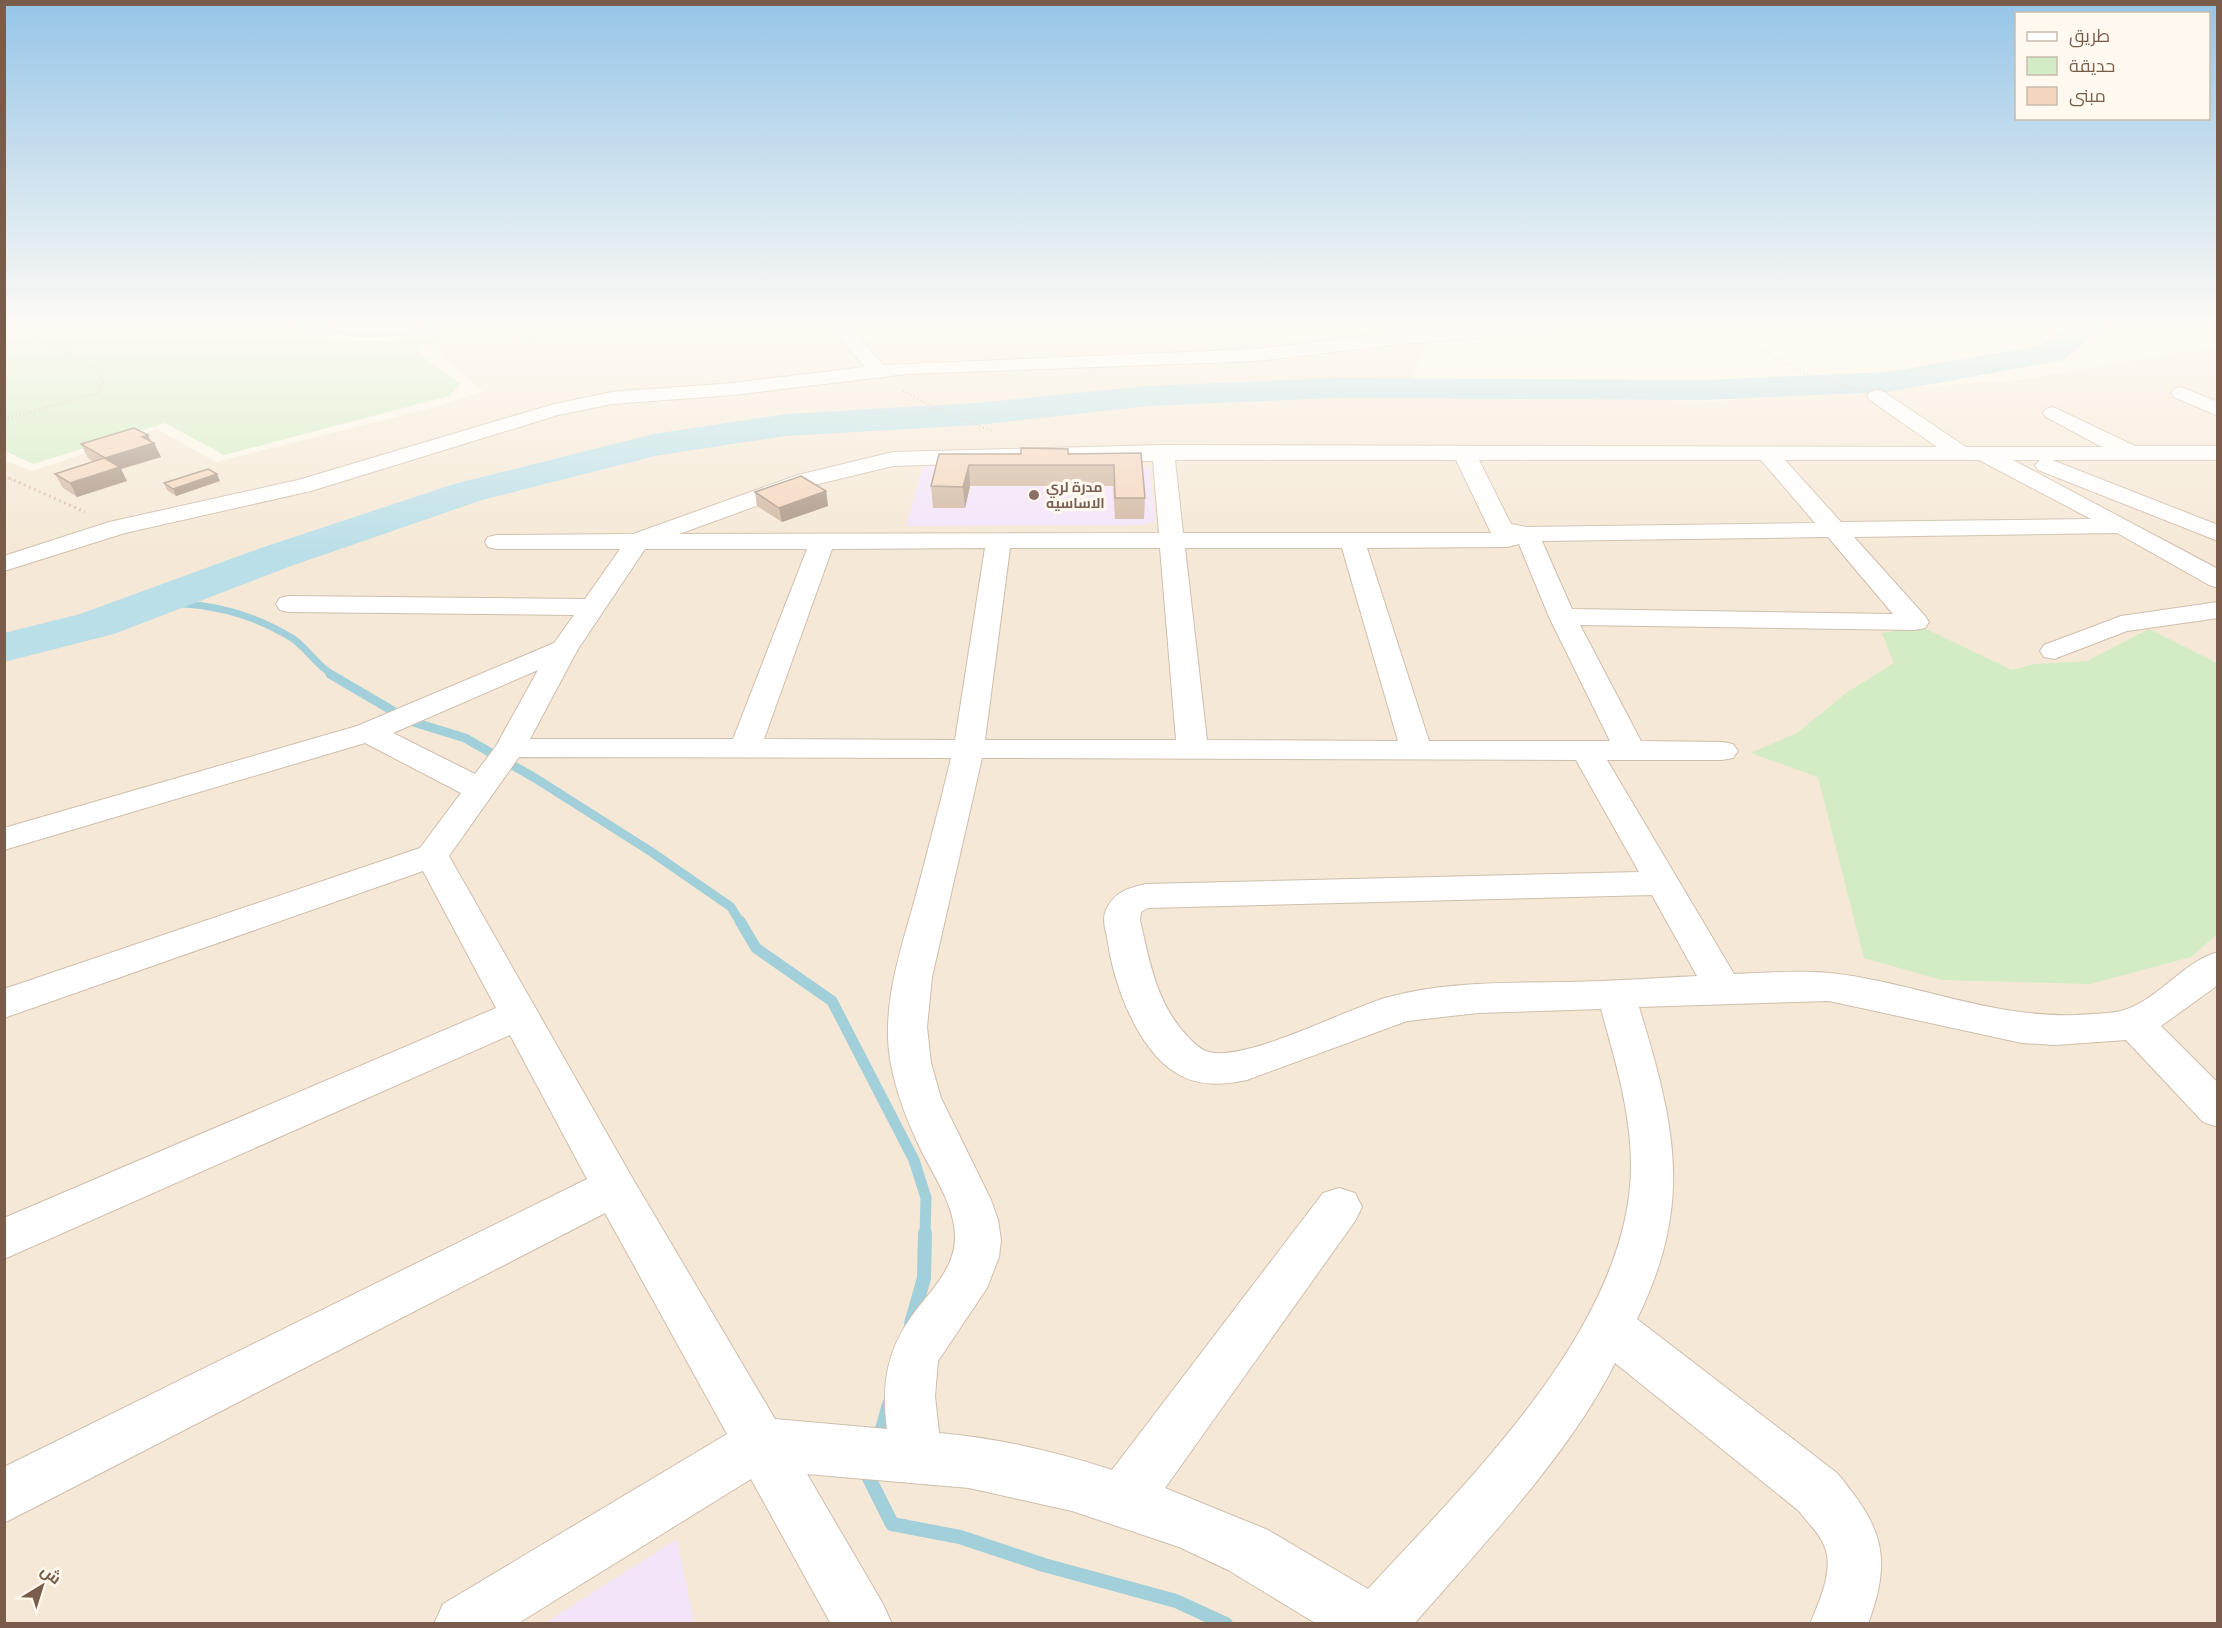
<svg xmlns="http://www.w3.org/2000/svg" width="2222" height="1628" font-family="Figtree,Cairo,sans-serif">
	<rect width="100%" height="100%" fill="#fdf6e8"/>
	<path fill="#f5e8d6" d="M518 324H1433L1406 395 1717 401 2019 380 2164 355 2217 349V1623H5L4 460 32 471 157 429 216 462 431 408 483 391 430 345Z"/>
	<g fill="#f3e4fa">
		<path d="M1138 465 1150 469 1155 521 1143 525 906 526 923 466Z"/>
		<path d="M677 1539 694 1623H545Z"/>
	</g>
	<g fill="#d3ecc5">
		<path d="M5 324H245L347 340 386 341 479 324H627L532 344 499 337 421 345 418 353 461 384 449 396 224 455 165 423 33 464 5 451Z"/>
		<path d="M1922 627 2012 670 2035 664 2087 661 2149 629 2217 663V934L2191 957 2090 984 1942 980 1864 958 1818 777 1751 753 1797 733 1846 693 1894 663 1882 633Z"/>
	</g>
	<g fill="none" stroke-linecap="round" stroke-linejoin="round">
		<path stroke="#a1cfda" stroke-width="5" d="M288 324 358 335 404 334 454 324"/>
		<path stroke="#a1cfda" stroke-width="7" d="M151 604C202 601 248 611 292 638 307 648 317 666 333 675"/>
		<path stroke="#a1cfda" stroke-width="9" d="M330 674 410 721 465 738 535 778 650 851 731 907 740 922"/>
		<path stroke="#a1cfda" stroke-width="11" d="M740 921 756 948 832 1001 914 1160 926 1198 925 1235"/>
		<g stroke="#a1cfda" stroke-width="14">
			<path d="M911 1324 924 1278 925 1233"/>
			<path d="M879 1440 889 1404"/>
			<path d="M870 1470 868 1476 892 1524 960 1537 1044 1565 1176 1601 1226 1624"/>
		</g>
		<path fill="#bbdfe8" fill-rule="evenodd" d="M2070 324H2106L2064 360 1888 392 1705 400 1336 398 1147 406 977 425 786 436 655 456 482 500 291 566 114 634 4 662V633L80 614 261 548 454 484 654 434 786 414 977 403 1147 386 1336 378 1705 380 1888 372 2042 345Z"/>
		<defs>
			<g id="minor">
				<path d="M828 324H847L883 365 1257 349 1381 334 1512 324H1588L1579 329 1381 346 1257 361 907 374 733 395 612 404 558 415 311 491 125 533 4 571V556L109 522 298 480 554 404 612 392 733 383 865 367Z"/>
				<path d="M2181 387 2218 402V416L2174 397 2171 393 2174 389Z"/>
				<path d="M1877 390 1884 392 1966 447H2102L2046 417 2043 413 2046 409 2053 407 2135 446H2218V460H2052L2218 525V541L2038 470 2035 465 2040 460H2013L2218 569V588L2209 585 2117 533 1854 537 1925 616 1929 622 1925 628 1915 630 1580 625 1641 741 1722 742 1733 744 1738 751 1733 758 1722 760H1607L1734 974C1765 973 1799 970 1830 973 1913 982 1990 1018 2076 1015 2091 1014 2107 1014 2121 1011 2158 1001 2182 962 2218 952V985L2161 1026 2218 1083V1127L2203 1122 2126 1040 2055 1045 2022 1043 1829 1001 1639 1007C1675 1125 1694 1203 1637 1319L1837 1473C1882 1527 1893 1556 1868 1624H1810C1819 1602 1835 1569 1824 1545 1819 1533 1807 1522 1799 1511L1615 1363C1570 1454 1481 1547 1414 1624H1317L1228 1570 1179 1547 1072 1511 969 1488 807 1474 883 1604 892 1624H831L751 1479 517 1624H434L443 1604 727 1434 605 1213 4 1523V1467L587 1179 510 1035 4 1259V1218L496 1008 423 871 4 1018V989L420 848 461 793 365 743 4 850V828L357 726 554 643 574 615 289 612 280 610 276 604 280 598 289 596 585 599 620 549H497L488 547 485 542 488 537 497 535 633 534 798 475 893 452 1163 445 1937 447 1870 400 1867 396 1870 392ZM1175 460H1456L1491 533H1183ZM1479 460H1761L1815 523 1527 527 1511 524ZM1785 460H1979L2091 519 1841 522ZM1044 461H1153L1159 533 679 534 814 485 893 466ZM1828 537 1893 614 1572 609 1542 541ZM1519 544 1549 617 1610 741H1429L1367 548 1507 547ZM985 548 955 740 764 739 832 549ZM1010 548H1160L1176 740H985ZM1185 548H1342L1398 741 1207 740ZM645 549H807L733 739H530L578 649ZM538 670 496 746 475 774 393 733ZM519 757 951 758C940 804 928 850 916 895 901 950 880 1007 891 1065 897 1095 908 1123 921 1150 935 1178 956 1208 955 1239 954 1269 931 1290 914 1313 887 1349 881 1385 887 1429L775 1419 630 1174 449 856ZM982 758 1576 760 1639 872 1146 884C1128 888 1114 892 1106 910 1102 919 1105 928 1107 937 1113 982 1136 1048 1176 1073 1199 1087 1222 1085 1247 1080L1407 1021 1478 1013 1601 1009C1615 1060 1631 1112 1631 1165 1631 1324 1469 1479 1368 1589L1268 1530 1165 1488 1355 1221 1362 1207 1355 1193 1339 1188 1323 1193 1112 1470C1057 1452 998 1438 939 1433L935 1396 938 1361 987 1288 999 1257 1001 1240 998 1220 991 1200 941 1098 931 1063 927 1027 932 977ZM1652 895 1697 976C1655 978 1612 981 1570 982 1509 983 1445 981 1385 998 1345 1010 1245 1062 1209 1052 1202 1051 1195 1044 1190 1039 1157 1006 1150 964 1140 920L1141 912 1148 908Z"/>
				<path d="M2218 602V618L2127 631 2054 659 2044 657 2040 651 2044 645 2121 616Z"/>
			</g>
		</defs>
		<use href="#minor" stroke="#d0beac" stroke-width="2"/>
		<g stroke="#d9b9a1" stroke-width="2" stroke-dasharray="1 3" stroke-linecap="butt">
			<path d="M1701 324 1796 347 2023 329 2050 324"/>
			<path d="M1752 324 1760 337V348L1797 370 1856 389"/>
			<path d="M1871 324 1900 337"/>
			<path d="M1974 324 1987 330"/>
			<path d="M903 391 935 408 994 432"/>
			<path d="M4 419 95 394 104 384 97 368 12 324"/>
			<path d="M4 476 12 480"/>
		</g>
		<path stroke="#d9b9a1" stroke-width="3" stroke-dasharray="1.5 4" stroke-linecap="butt" d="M9 478 85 512"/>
		<use href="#minor" fill="#fff" fill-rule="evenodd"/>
	</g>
	<g fill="#d2b8a3">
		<path d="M148 435 151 441 154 443 161 457 121 469 127 481 77 497 63 488 55 474 94 462 88 458 81 444Z"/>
		<path d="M1141 453 1145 498 1144 519H1115L1113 486H970L965 508H933L931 486 939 454Z"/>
		<path d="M220 481 176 496 167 490 164 483Z"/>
		<path d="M826 491 828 506 782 522 757 506 755 492Z"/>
	</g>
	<g fill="#ab9685">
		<path d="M148 435 152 444 154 443 161 457 121 469 127 481 77 497 70 483 105 458 142 437Z"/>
		<path d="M969 465 970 486 965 508 963 487Z"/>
		<path d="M217 474 220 481 176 496 173 489Z"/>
		<path d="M826 491 828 506 782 522 779 508Z"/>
	</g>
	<g fill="#f4d6be" stroke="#ab9685" stroke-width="1.5">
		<path d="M134 428 148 435 142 437 154 443 105 458 81 444Z"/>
		<path d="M1021 448 1068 449V454L1141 453 1145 498H1115L1114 465H969L963 487 931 486 939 454H1021Z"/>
		<path d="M104 458 120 467 70 483 55 474Z"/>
		<path d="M208 469 217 474 173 489 164 483Z"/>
		<path d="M801 476 826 491 779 508 755 492Z"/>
	</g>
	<linearGradient id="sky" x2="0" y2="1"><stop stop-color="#96c5e8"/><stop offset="0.59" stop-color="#fefbf5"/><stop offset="1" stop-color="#fefbf5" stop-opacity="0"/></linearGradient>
	<rect width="2222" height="552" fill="url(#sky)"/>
	<circle fill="#8d6e63" stroke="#fff9ef" stroke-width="2" cx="1034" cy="495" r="6"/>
	<g text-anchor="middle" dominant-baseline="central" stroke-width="6" stroke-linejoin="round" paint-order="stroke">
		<g font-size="14" font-weight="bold" fill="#785e54" stroke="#fff9ef" text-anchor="start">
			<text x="1046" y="487">مدرة لري<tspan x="1046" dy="16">الاساسیه</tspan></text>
		</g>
	</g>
	<rect width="2222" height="1628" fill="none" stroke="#795d4a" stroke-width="12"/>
	<rect x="2015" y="12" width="195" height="108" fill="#fff9ef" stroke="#c9bbad" stroke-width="1.5"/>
	<rect x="2027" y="32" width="30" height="9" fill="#ffffff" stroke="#c9bbad" stroke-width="1.5"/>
	<text x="2069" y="42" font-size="18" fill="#795d4a">طريق</text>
	<rect x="2027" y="57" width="30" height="18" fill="#d3ecc5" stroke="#c9bbad" stroke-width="1.5"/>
	<text x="2069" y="72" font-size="18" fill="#795d4a">حديقة</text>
	<rect x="2027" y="87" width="30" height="18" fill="#f4d6be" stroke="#c9bbad" stroke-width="1.5"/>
	<text x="2069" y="102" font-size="18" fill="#795d4a">مبنى</text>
	<g transform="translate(42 1586) rotate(38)" stroke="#fff9ef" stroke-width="4.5" paint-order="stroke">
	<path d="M0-4.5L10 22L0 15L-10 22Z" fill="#795d4a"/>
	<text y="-9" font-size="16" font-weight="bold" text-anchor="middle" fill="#795d4a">ش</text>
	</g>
</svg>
